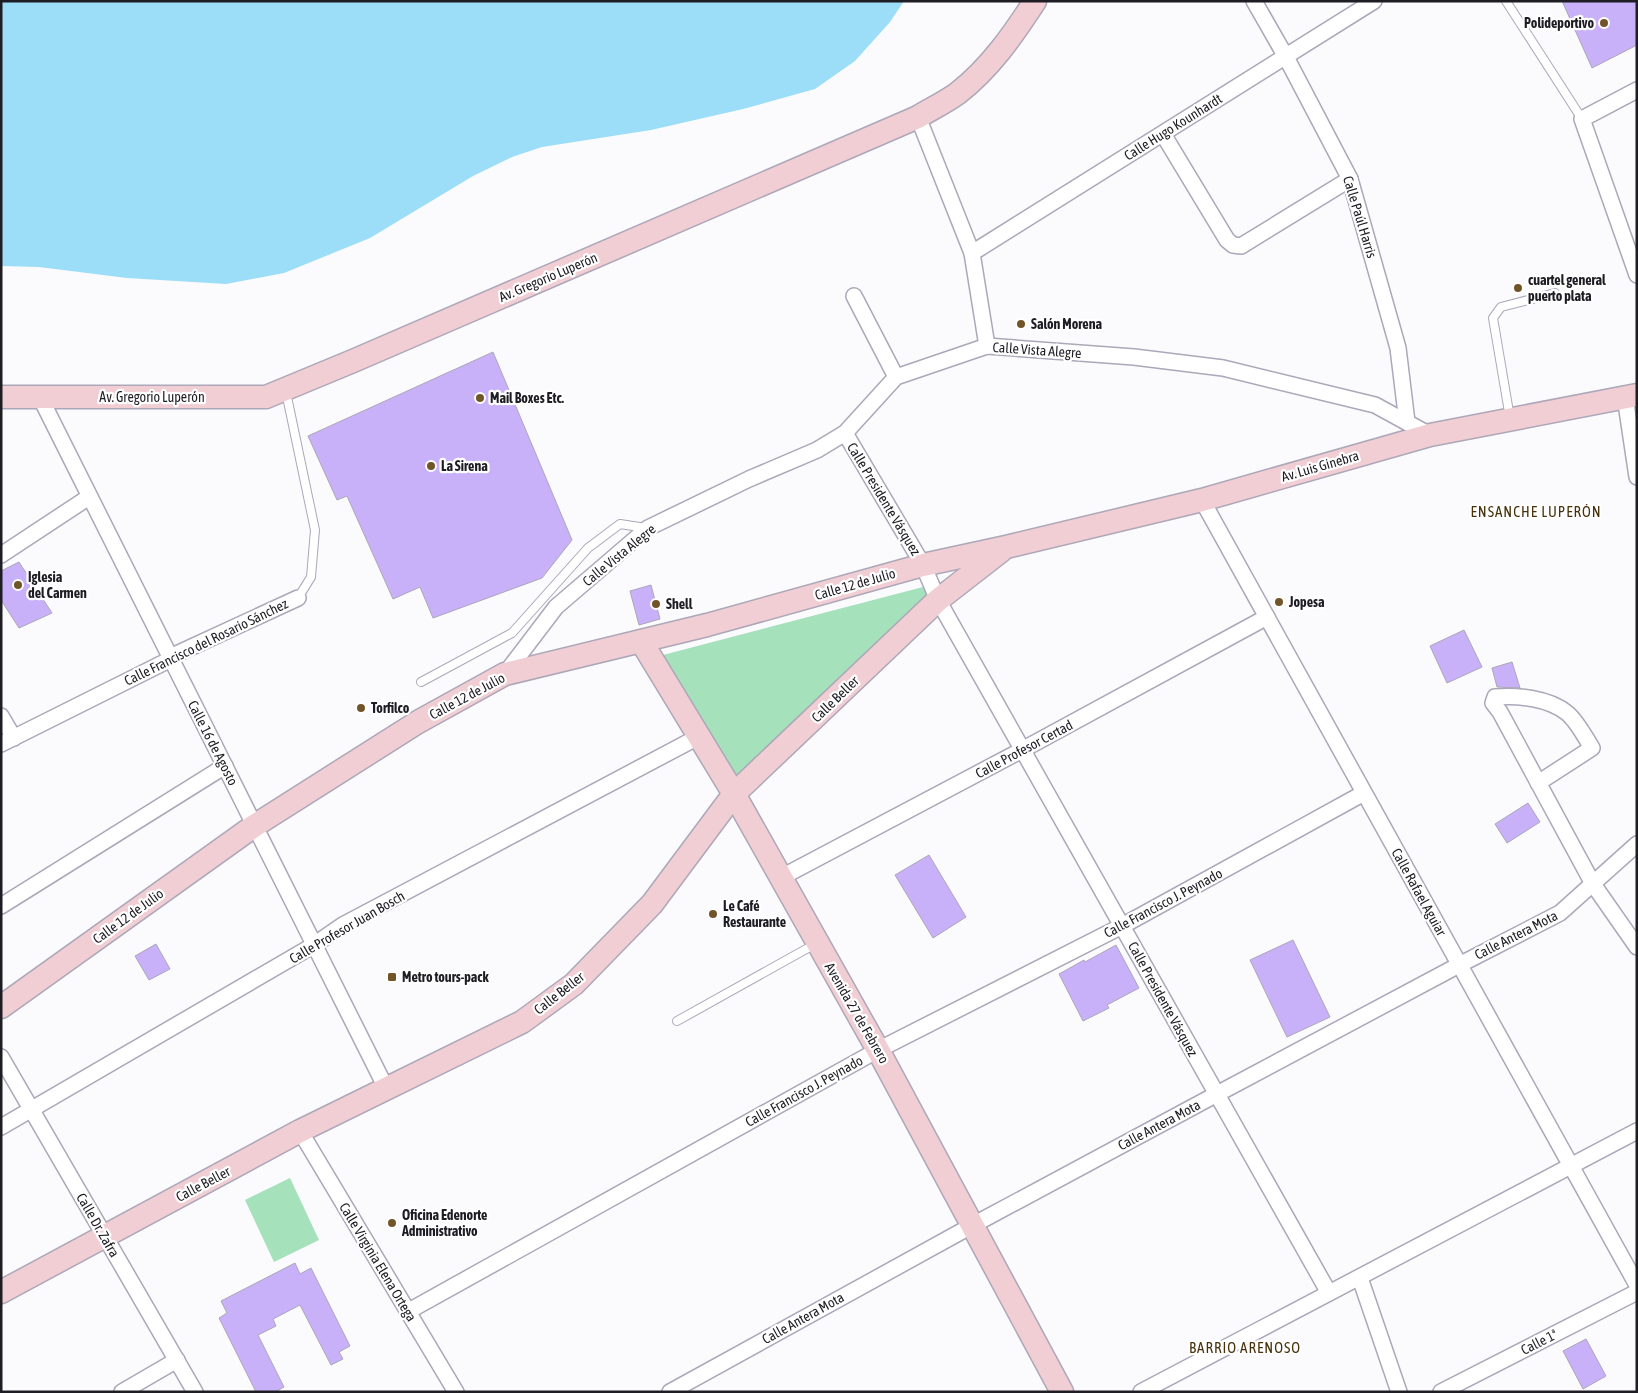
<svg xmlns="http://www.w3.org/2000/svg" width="1638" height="1393" font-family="'Asap Condensed',sans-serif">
	<rect width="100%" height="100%" fill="#fbfafd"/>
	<g fill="#a5e1bb">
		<path d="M969 575 737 784 663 655Z"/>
		<path d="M290 1178 319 1240 274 1262 245 1200Z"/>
	</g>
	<path fill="#9cddf8" d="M1 1H904L890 22 855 61 815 89 743 109 651 130 542 147 512 157 473 176 370 238 284 273 226 284 127 278 39 267 1 266Z"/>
	<g fill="#c8b1f8" stroke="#aba6b8">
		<path d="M1562 1H1637V45L1592 68Z"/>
		<path d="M493 352 572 540 542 578 433 618 420 587 393 599 347 496 337 500 308 436Z"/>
		<path d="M19 562 52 613 19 628 1 600V571Z"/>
		<path d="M651 585 660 619 639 625 630 591Z"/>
		<path d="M1464 630 1482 667 1447 683 1430 646Z"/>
		<path d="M1512 662 1520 688 1497 687 1492 668Z"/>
		<path d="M1528 803 1540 822 1507 843 1495 824Z"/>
		<path d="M929 855 966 917 933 938 895 875Z"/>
		<path d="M1293 940 1330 1017 1287 1037 1250 960Z"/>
		<path d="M156 944 170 969 149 980 135 956Z"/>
		<path d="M1116 945 1139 988 1107 1005 1109 1008 1083 1021 1059 974 1084 960 1085 962Z"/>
		<path d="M295 1263 300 1274 311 1268 350 1346 339 1352 343 1359 331 1365 300 1305 273 1319 276 1326 258 1335 284 1387 275 1392H256L219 1318 227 1313 221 1301Z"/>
		<path d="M1586 1339 1606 1376 1583 1389 1563 1351Z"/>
	</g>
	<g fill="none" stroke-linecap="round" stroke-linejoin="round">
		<defs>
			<g id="lane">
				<path d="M1506 1 1582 119"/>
				<path d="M286 392 315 530 311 577 298 598"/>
				<path d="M1510 418 1493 318 1501 307 1555 293"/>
				<path d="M421 682 512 633 588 548 620 524 646 528"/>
				<path d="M677 1021 817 943"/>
			</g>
			<g id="street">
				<path d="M1254 1 1286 57 1350 179 1398 348 1407 422"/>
				<path d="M1637 90 1582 119 1637 275"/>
				<path d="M918 117 972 253 987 346"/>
				<path d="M1163 134 1227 240 1233 245 1241 246 1350 179"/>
				<path d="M972 253 1374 1"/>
				<path d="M854 296 896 377"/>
				<path d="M40 397 387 1090"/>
				<path d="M1625 397 1637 477"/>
				<path d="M845 433 923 565 938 600 1329 1293"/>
				<path d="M1202 500 1637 1285"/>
				<path d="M1 555 89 497"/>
				<path d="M505 674 556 607 648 528 749 479 817 450 845 433 896 377 987 346 1134 357 1223 368 1375 405 1430 435"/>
				<path d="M1 716 14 738"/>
				<path d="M1 744 165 662 170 657 298 598"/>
				<path d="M1538 783 1592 748C1585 737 1577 721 1567 713 1549 698 1517 695 1495 697L1493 703 1500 712 1593 884 1637 947"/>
				<path d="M780 878 1022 750 1267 617"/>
				<path d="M1 906 225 766"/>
				<path d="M1 1057 195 1392"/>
				<path d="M1 1127 314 945 343 925 698 737"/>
				<path d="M300 1131 456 1392"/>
				<path d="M1360 1278 1399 1392"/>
				<path d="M407 1312 878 1050 1122 926 1364 793"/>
				<path d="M122 1392 177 1360"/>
				<path d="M670 1392 973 1225 1217 1094 1459 965 1560 913 1637 844"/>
				<path d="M1141 1392 1637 1131"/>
				<path d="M1441 1392 1637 1292"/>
			</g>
			<g id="secondary">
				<path d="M1 397H266L353 361 918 117C931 109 946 102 958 93 990 68 1013 35 1035 1"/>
				<path d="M641 641 734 794 878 1050 1062 1392"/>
				<path d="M1 1007 254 826 418 722 505 674 707 625 923 565 1006 547 1202 500 1430 435 1637 395"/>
				<path d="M1 1292 300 1131 522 1022 574 984 652 904 734 794 938 600 1001 551"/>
			</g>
		</defs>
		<use href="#lane" stroke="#aca7b9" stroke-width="10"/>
		<use href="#street" stroke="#aca7b9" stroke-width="18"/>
		<use href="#secondary" stroke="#aca7b9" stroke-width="25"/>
		<use href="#lane" stroke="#fff" stroke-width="8"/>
		<use href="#street" stroke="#fff" stroke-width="15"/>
		<use href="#secondary" stroke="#f1ced3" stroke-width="22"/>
	</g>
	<g fill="#715528" stroke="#fff" stroke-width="2">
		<circle cx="1604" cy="23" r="5"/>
		<circle cx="1518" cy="288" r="5"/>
		<circle cx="1021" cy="324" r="5"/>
		<circle cx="480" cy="398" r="5"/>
		<circle cx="431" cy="466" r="5"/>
		<circle cx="18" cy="585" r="5"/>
		<circle cx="1279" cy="602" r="5"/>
		<circle cx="656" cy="604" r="5"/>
		<circle cx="361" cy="708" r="5"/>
		<circle cx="713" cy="914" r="5"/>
		<rect x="387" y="972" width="10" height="10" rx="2.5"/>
		<circle cx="392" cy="1223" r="5"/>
	</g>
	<g text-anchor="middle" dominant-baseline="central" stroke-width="4.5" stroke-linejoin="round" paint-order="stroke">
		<g font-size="14" font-weight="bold" fill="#1f1d24" stroke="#fff" text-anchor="start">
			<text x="1594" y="23" text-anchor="end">Polideportivo</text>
			<text x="1528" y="280">cuartel general<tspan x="1528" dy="16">puerto plata</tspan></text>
			<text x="1031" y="324">Salón Morena</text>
			<text x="490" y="398">Mail Boxes Etc.</text>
			<text x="441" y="466">La Sirena</text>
			<text x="28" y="577">Iglesia<tspan x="28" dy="16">del Carmen</tspan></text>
			<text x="1289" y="602">Jopesa</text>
			<text x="666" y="604">Shell</text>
			<text x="371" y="708">Torfilco</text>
			<text x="723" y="906">Le Café<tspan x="723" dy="16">Restaurante</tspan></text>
			<text x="402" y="977">Metro tours-pack</text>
			<text x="402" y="1215">Oficina Edenorte<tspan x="402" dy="16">Administrativo</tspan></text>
		</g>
		<g font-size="14" fill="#1f1d24" stroke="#fff">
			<text transform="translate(1173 127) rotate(-32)">Calle Hugo Kounhardt</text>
			<text transform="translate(1360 217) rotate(73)">Calle Paúl Harris</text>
			<text transform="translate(548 277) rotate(-23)">Av. Gregorio Luperón</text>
			<text transform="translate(1037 350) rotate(4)">Calle Vista Alegre</text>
			<text x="152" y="397">Av. Gregorio Luperón</text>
			<text transform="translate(1320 466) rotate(-16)">Av. Luis Ginebra</text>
			<text transform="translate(884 499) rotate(59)">Calle Presidente Vásquez</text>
			<text transform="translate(619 555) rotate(-39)">Calle Vista Alegre</text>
			<text transform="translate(855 584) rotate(-16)">Calle 12 de Julio</text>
			<text transform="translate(206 642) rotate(-26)">Calle Francisco del Rosario Sánchez</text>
			<text transform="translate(467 696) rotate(-28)">Calle 12 de Julio</text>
			<text transform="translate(835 699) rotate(-44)">Calle Beller</text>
			<text transform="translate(213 743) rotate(63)">Calle 16 de Agosto</text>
			<text transform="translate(1024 749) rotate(-28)">Calle Profesor Certad</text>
			<text transform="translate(1419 892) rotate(61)">Calle Rafael Aguiar</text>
			<text transform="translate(1163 903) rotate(-28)">Calle Francisco J. Peynado</text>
			<text transform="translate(128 916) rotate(-36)">Calle 12 de Julio</text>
			<text transform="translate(347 927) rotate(-30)">Calle Profesor Juan Bosch</text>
			<text transform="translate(1516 935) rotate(-27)">Calle Antera Mota</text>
			<text transform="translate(559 993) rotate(-38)">Calle Beller</text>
			<text transform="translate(1163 999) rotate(61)">Calle Presidente Vásquez</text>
			<text transform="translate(857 1013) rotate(60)">Avenida 27 de Febrero</text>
			<text transform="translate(804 1091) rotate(-29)">Calle Francisco J. Peynado</text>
			<text transform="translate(1159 1125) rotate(-28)">Calle Antera Mota</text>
			<text transform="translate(203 1184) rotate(-28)">Calle Beller</text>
			<text transform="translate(98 1225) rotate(60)">Calle Dr. Zafra</text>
			<text transform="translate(378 1262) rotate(59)">Calle Virginia Elena Ortega</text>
			<text transform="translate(803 1318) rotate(-29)">Calle Antera Mota</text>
			<text transform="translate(1539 1342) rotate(-27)">Calle 1ª</text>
		</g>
		<g font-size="15" letter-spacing="1" fill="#47320c" stroke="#fff">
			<text x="1536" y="511">ENSANCHE LUPERÓN</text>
			<text x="1245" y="1347">BARRIO ARENOSO</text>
		</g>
	</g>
	<rect width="1638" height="1393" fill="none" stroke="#1f1d24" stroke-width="5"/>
</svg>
